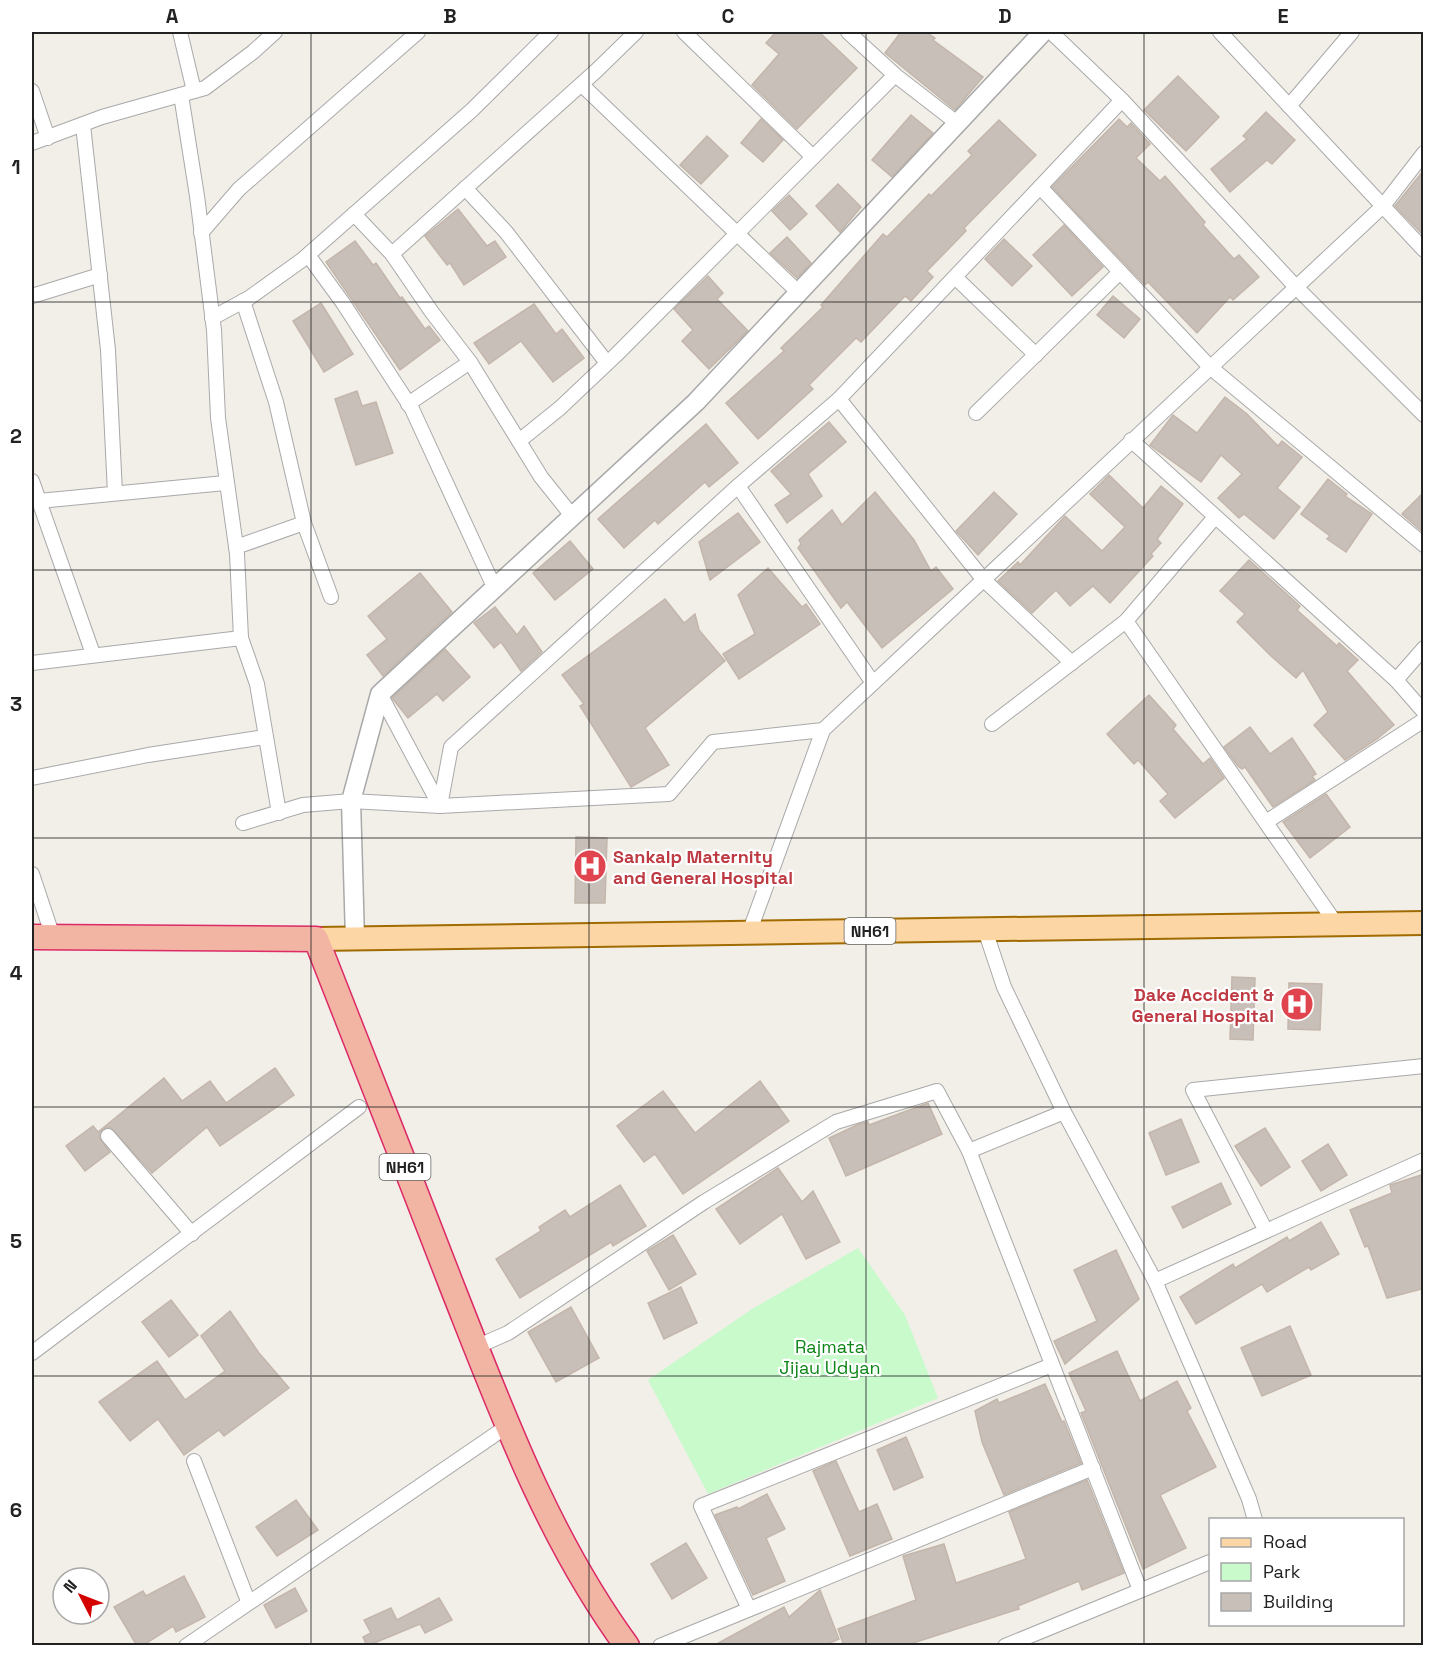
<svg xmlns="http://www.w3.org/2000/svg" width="1455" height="1677" font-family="'Space Grotesk',sans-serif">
	<rect width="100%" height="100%" fill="#f2efe9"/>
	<path fill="#c8facc" d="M858 1248 905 1315 938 1398 708 1494 648 1380 752 1309Z"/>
	<g fill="#c7bfb8" stroke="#c4b6ab" stroke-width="1.5">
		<path d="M776 32H819L857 68 797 129 752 85 779 54 766 43Z"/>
		<path d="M901 32H926L935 38 933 40 983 77 955 110 885 53Z"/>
		<path d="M1178 76 1219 117 1186 151 1144 110Z"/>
		<path d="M1266 112 1295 140 1272 164 1267 160 1230 192 1211 169 1247 139 1243 136Z"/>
		<path d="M911 115 933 133 892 177 872 160Z"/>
		<path d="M761 119 783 140 763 162 741 143Z"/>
		<path d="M1119 119 1127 127 1131 123 1150 144 1136 158 1160 181 1165 176 1205 222 1203 225 1234 259 1239 255 1259 277 1233 300 1230 297 1197 333 1148 282 1145 285 1052 187Z"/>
		<path d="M999 120 1036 155 964 228 966 231 927 271 933 277 911 301 905 296 861 342 856 338 809 385 813 389 758 439 726 403 784 351 781 348 823 307 821 305 883 234 887 237 929 194 931 196 972 155 968 151Z"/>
		<path d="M707 136 728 156 701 184 680 165Z"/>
		<path d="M1424 170V236L1395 206Z"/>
		<path d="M838 184 861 207 840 232 816 206Z"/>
		<path d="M789 195 807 214 790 230 772 211Z"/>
		<path d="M458 209 487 246 495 241 506 257 464 285 450 263 447 265 425 236Z"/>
		<path d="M1064 225 1103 267 1072 296 1033 255Z"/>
		<path d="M787 237 811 263 797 278 770 253Z"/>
		<path d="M1004 239 1032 266 1012 286 985 259Z"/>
		<path d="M355 241 373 265 376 263 400 298 402 297 425 329 429 326 440 340 400 370 326 262Z"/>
		<path d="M708 276 723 293 717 299 748 331 709 369 682 341 693 330 674 309Z"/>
		<path d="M1113 296 1140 319 1124 338 1097 315Z"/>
		<path d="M321 303 353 354 324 372 293 321Z"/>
		<path d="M534 304 556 334 562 329 584 358 553 382 521 341 489 364 474 343Z"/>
		<path d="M357 391 362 406 376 402 393 453 356 465 335 399Z"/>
		<path d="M1225 397 1247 414 1278 446 1282 441 1302 457 1277 488 1300 507 1274 539 1244 514 1239 518 1218 498 1242 474 1221 455 1201 482 1150 445 1173 415 1197 433Z"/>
		<path d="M829 422 846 442 808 474 822 496 787 523 775 505 791 494 771 471Z"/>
		<path d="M706 424 738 463 709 487 705 482 658 524 655 520 624 548 598 519Z"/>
		<path d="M1109 475 1143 508 1161 486 1183 504 1157 539 1161 543 1151 554 1153 556 1110 603 1093 586 1070 606 1056 590 1032 613 998 581 1018 562 1020 565 1065 516 1102 551 1125 527 1090 494Z"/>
		<path d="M1328 479 1347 494 1345 496 1372 514 1346 552 1327 539 1330 536 1301 514Z"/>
		<path d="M875 492 914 540 931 571 936 567 953 589 882 648 847 602 841 608 798 548 801 544 799 540 832 510 842 525Z"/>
		<path d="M994 492 1017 514 978 555 956 531Z"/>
		<path d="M1424 492V533L1402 514Z"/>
		<path d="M738 513 760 542 710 580 699 542Z"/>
		<path d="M570 541 593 569 555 600 533 573Z"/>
		<path d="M1249 560 1300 606 1297 610 1337 646 1339 643 1358 660 1347 671 1394 725 1377 739 1345 760 1314 725 1328 712 1303 670 1296 678 1271 656 1237 622 1245 614 1220 591Z"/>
		<path d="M768 568 802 607 806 604 820 624 739 679 723 654 755 634 738 595Z"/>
		<path d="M420 573 452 612 383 676 367 655 387 639 368 616Z"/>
		<path d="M665 599 684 623 695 614 699 630 725 661 645 728 669 765 631 787 580 706 584 704 562 675Z"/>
		<path d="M495 607 517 635 524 626 542 652 521 671 501 642 494 648 474 623Z"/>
		<path d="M445 649 470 677 443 701 437 694 408 718 392 698Z"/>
		<path d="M1149 695 1176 725 1173 729 1203 764 1210 758 1224 778 1175 818 1160 801 1168 794 1138 760 1134 764 1107 734Z"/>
		<path d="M1250 727 1270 754 1292 738 1316 774 1312 776 1315 780 1273 807 1245 767 1242 769 1238 766 1224 747Z"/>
		<path d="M1326 794 1350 827 1310 858 1283 822Z"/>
		<path d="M576 837 607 838 605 903H575Z"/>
		<path d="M1232 977 1255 978 1253 1040 1230 1039Z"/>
		<path d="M1289 983 1322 984 1320 1030 1288 1029Z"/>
		<path d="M275 1068 294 1095 220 1146 207 1127 152 1173 110 1127 103 1129 99 1137 110 1152 85 1171 66 1146 93 1126 98 1132 164 1078 182 1101 210 1081 226 1103Z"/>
		<path d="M760 1081 789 1121 683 1194 655 1154 644 1162 617 1126 663 1091 695 1133Z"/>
		<path d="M928 1103 942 1134 846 1176 829 1138 859 1124 868 1122 869 1125Z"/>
		<path d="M1181 1119 1199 1162 1166 1175 1149 1133Z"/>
		<path d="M1265 1128 1290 1167 1261 1186 1235 1146Z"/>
		<path d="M1328 1144 1347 1175 1321 1191 1302 1161Z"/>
		<path d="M778 1168 802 1202 813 1191 840 1242 806 1259 782 1214 740 1244 716 1209Z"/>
		<path d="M1424 1174 1422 1289 1387 1298 1368 1246 1365 1247 1350 1210 1392 1193 1390 1185Z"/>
		<path d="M1221 1183 1231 1204 1183 1228 1172 1207Z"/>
		<path d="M620 1185 646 1226 613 1246 611 1242 520 1298 496 1259 541 1231 539 1227 565 1210 570 1217Z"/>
		<path d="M1321 1222 1339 1254 1311 1270 1309 1267 1267 1292 1262 1284 1196 1324 1180 1297 1233 1264 1235 1268 1287 1237 1289 1241Z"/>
		<path d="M673 1235 696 1274 669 1290 647 1251Z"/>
		<path d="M1116 1250 1139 1299 1065 1364 1054 1341 1097 1321 1074 1270Z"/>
		<path d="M681 1287 697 1323 664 1339 648 1303Z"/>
		<path d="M171 1300 198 1335 169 1357 142 1322Z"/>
		<path d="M571 1307 599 1358 556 1382 528 1332Z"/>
		<path d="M230 1311 259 1353 289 1388 224 1436 219 1430 184 1455 158 1419 130 1441 99 1402 157 1361 185 1400 225 1371 201 1336Z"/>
		<path d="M1290 1326 1311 1375 1262 1396 1241 1348Z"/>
		<path d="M1117 1351 1140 1401 1177 1381 1191 1408 1187 1411 1216 1467 1160 1495 1186 1548 1143 1569 1081 1413 1086 1411 1069 1373Z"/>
		<path d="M1045 1384 1062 1422 1064 1421 1081 1463 1004 1495 982 1442 975 1411 997 1399 999 1403Z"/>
		<path d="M906 1437 923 1477 894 1490 877 1450Z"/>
		<path d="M836 1461 859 1512 877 1504 892 1539 850 1556 813 1471Z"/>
		<path d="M1087 1480 1124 1573 1082 1590 1079 1581 1018 1606 1019 1609 913 1643 914 1646H844L838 1629 916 1600 903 1556 944 1544 956 1583 1026 1559 1009 1512Z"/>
		<path d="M767 1494 785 1529 766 1538 785 1581 753 1595 715 1515 737 1507 738 1509Z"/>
		<path d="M296 1500 318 1530 277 1556 256 1527Z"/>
		<path d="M686 1543 707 1578 672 1599 651 1564Z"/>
		<path d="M184 1576 205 1617 176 1632 173 1626 142 1646H137L114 1607 143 1591 146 1596Z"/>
		<path d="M295 1588 307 1611 276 1628 264 1605Z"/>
		<path d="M820 1590 839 1639 823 1646H713L784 1607 789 1617Z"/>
		<path d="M439 1598 452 1620 425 1633 420 1624 367 1646 363 1637 371 1633 364 1620 391 1608 397 1620Z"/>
	</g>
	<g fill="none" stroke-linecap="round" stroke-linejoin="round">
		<defs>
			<g id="minor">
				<path d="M180 32 194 91"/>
				<path d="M684 32 813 157"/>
				<path d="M848 32 895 75 957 123"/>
				<path d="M1051 32 1122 100 1296 287 1424 415"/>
				<path d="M1220 32 1424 250"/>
				<path d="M582 85 798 292"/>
				<path d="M32 91 48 138"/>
				<path d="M181 95 197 196 214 330 218 418 237 554 241 638 257 684 279 813"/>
				<path d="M1289 106 1352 32"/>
				<path d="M83 125 108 350 115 493"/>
				<path d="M32 143 102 117 205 88 253 52 275 32"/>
				<path d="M1040 187 1122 100"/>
				<path d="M465 188 506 232 607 363"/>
				<path d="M354 214 392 254 431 311 470 362 541 477 573 517"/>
				<path d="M201 233 239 189 418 32"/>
				<path d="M392 254 596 71 636 32"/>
				<path d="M308 255 343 303 412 409 495 589"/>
				<path d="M955 277 1036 355"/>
				<path d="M32 296 100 275"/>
				<path d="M243 301 276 402 304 523 331 597"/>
				<path d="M212 318 249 298 302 260 472 110 551 32"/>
				<path d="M408 404 470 362"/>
				<path d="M976 413 1120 272"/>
				<path d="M1131 440 1396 680 1424 648"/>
				<path d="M519 441 560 408 616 355 895 75"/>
				<path d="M32 481 93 654"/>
				<path d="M738 486 873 683"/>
				<path d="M39 501 225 483"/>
				<path d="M1215 517 1126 621 1337 925"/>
				<path d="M236 547 304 523"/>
				<path d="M32 663 241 638"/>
				<path d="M1072 663 983 579 839 399 1040 187 1210 367 1424 545"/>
				<path d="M1396 680 1424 712"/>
				<path d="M380 694 440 806"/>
				<path d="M992 724 1126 621"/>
				<path d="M32 778 148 755 265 737"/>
				<path d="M440 806 451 747 738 486 839 399"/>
				<path d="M1266 822 1424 720"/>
				<path d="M243 823 303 805 351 801 440 806 669 794 713 742 823 730"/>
				<path d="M32 874 53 937"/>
				<path d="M985 930 1004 987 1064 1112 1155 1281 1249 1499 1255 1520"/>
				<path d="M749 933 823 730 1383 206 1424 153"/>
				<path d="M1064 1112 969 1151 1140 1590"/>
				<path d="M108 1136 192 1234"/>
				<path d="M1266 1231 1193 1090 1424 1066"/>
				<path d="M1155 1281 1424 1160"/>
				<path d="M476 1347 508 1333 704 1202 836 1122 937 1091 969 1151"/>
				<path d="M32 1353 359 1107"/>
				<path d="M194 1461 248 1601"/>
				<path d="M749 1609 701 1506 1052 1365"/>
				<path d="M186 1646 509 1425"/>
				<path d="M660 1646 1093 1468"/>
				<path d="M1005 1646 1210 1562"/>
			</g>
			<path id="tertiary" d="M355 939 351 801 380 694 696 402 1043 32"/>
			<path id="primary" d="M316 939 1424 923"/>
			<path id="trunk" d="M32 937 316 939C362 1056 408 1172 453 1289 502 1413 548 1538 627 1646"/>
		</defs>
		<use href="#minor" stroke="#a9a9a9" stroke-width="16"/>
		<use href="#tertiary" stroke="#a9a9a9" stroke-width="21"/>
		<use href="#primary" stroke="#a06b00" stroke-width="26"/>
		<use href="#trunk" stroke="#dc2a67" stroke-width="27"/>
		<use href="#minor" stroke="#fff" stroke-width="14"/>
		<use href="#tertiary" stroke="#fff" stroke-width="18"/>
		<use href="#primary" stroke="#fcd6a4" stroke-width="22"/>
		<use href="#trunk" stroke="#f2b4a3" stroke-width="24"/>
	</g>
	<path fill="none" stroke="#222" stroke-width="1.5" stroke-opacity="0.55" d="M311 32V1646M589 32V1646M866 32V1646M1144 32V1646M32 302H1424M32 570H1424M32 838H1424M32 1107H1424M32 1376H1424"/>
	<defs>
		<symbol id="hospital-disc" viewBox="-11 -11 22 22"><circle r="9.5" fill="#e0444e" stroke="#fff"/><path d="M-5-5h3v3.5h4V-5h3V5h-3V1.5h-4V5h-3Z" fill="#fff"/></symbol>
	</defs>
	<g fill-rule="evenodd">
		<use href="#hospital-disc" x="571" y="847" width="38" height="38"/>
		<use href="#hospital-disc" x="1278" y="985" width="38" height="38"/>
	</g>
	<g text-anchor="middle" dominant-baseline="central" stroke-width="4.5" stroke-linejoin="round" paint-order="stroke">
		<g fill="#fff" stroke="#646464" stroke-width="1.5">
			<rect x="844.5" y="918" width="51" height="26" rx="4.5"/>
			<rect x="379.5" y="1154" width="51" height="26" rx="4.5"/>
		</g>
		<g font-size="16" font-weight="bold" fill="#222">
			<text x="870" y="931">NH61</text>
			<text x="405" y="1167">NH61</text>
		</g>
		<g font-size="18" font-weight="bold" fill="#be3a42" stroke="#fff" text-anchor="start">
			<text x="613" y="856">Sankalp Maternity<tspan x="613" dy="21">and General Hospital</tspan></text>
			<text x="1274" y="994" text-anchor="end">Dake Accident &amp;<tspan x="1274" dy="21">General Hospital</tspan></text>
		</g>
		<g font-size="18" fill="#0c8416" stroke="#fff">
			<text x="830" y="1346">Rajmata<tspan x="830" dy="21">Jijau Udyan</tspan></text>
		</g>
	</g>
	<rect width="1455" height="1677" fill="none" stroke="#ffffff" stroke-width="66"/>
	<rect x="1209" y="1518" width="195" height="108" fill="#ffffff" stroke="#a7a7a7" stroke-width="1.5"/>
	<rect x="1221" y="1538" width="30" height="9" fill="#fcd6a4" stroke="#a7a7a7" stroke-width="1.5"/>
	<text x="1263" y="1548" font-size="18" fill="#222222">Road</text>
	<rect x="1221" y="1563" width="30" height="18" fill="#c8facc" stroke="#a7a7a7" stroke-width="1.5"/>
	<text x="1263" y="1578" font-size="18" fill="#222222">Park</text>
	<rect x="1221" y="1593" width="30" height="18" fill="#c7bfb8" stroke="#a7a7a7" stroke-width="1.5"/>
	<text x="1263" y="1608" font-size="18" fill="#222222">Building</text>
	<g transform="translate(81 1596) rotate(312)"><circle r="28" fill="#ffffff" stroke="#a7a7a7" stroke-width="1.5"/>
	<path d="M0-4.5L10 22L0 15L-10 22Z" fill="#d40000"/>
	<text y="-9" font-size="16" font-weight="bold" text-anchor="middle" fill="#222222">N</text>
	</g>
	<rect x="33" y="33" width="1389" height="1611" fill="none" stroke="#222" stroke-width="2"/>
	<g font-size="20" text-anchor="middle" font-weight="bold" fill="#222">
		<text x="172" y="23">A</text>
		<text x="450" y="23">B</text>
		<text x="728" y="23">C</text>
		<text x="1005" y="23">D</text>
		<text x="1283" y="23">E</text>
		<text x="16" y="174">1</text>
		<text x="16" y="443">2</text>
		<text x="16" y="711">3</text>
		<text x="16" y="980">4</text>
		<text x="16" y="1248">5</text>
		<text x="16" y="1517">6</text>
	</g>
</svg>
